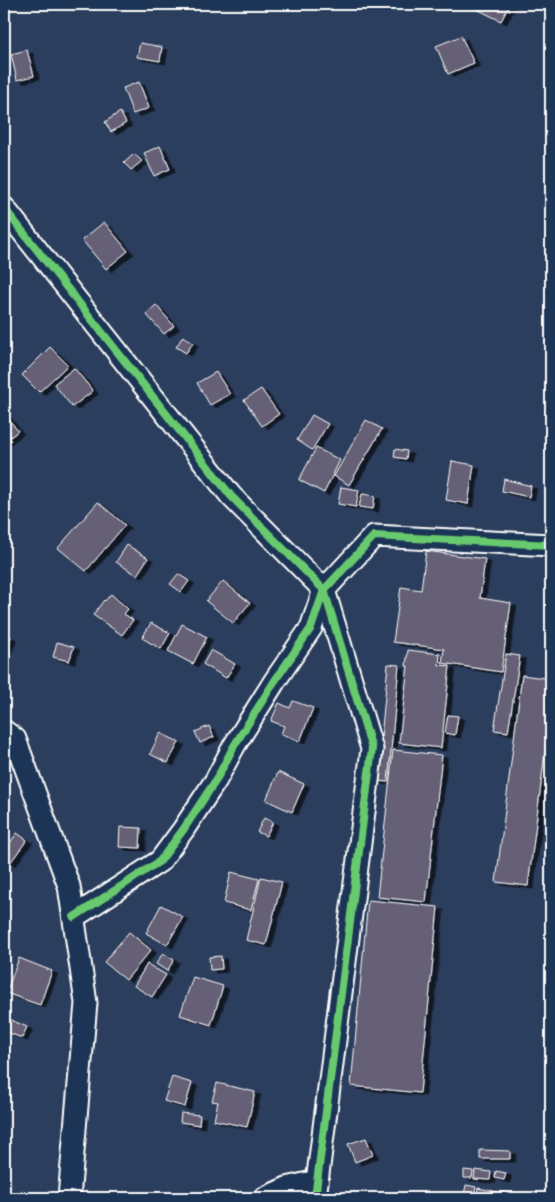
<svg xmlns="http://www.w3.org/2000/svg" width="555" height="1202" font-family="'Patrick Hand',sans-serif">
	<defs>
		<filter id="shadow"><feDropShadow dx="5.5" dy="3" stdDeviation="0" flood-color="#0009"/></filter>
	</defs>
	<rect width="100%" height="100%" fill="#2c3e5d"/>
	<filter id="ink" filterUnits="userSpaceOnUse"><feTurbulence type="fractalNoise" baseFrequency=".02" numOctaves="2"/><feDisplacementMap in="SourceGraphic" scale="10" xChannelSelector="R" yChannelSelector="G"/><feConvolveMatrix kernelMatrix="1 2 1 2 8 2 1 2 1" color-interpolation-filters="sRGB"/></filter>
	<g filter="url(#ink)">
		<g fill="#666176" stroke="#fff" filter="url(#shadow)">
			<path d="M472 4H510L501 21 471 6Z"/>
			<path d="M461 36 474 63 448 74 436 46Z"/>
			<path d="M140 43 162 47 160 61 137 57Z"/>
			<path d="M27 50 34 76 17 80 11 54Z"/>
			<path d="M139 82 149 108 133 114 123 88Z"/>
			<path d="M120 112 126 123 111 132 105 122Z"/>
			<path d="M160 146 170 169 154 176 144 153Z"/>
			<path d="M134 154 142 161 131 170 124 163Z"/>
			<path d="M104 222 128 251 106 269 82 240Z"/>
			<path d="M156 305 174 326 164 334 146 314Z"/>
			<path d="M183 336 193 343 186 353 176 347Z"/>
			<path d="M50 347 68 365 39 392 22 375Z"/>
			<path d="M74 368 93 391 72 407 54 384Z"/>
			<path d="M216 372 230 394 210 405 197 383Z"/>
			<path d="M261 389 279 414 262 426 244 400Z"/>
			<path d="M4 413 18 431 4 442Z"/>
			<path d="M312 415 328 424 312 450 297 440Z"/>
			<path d="M366 420 382 429 349 485 334 476Z"/>
			<path d="M316 448 340 460 324 493 299 480Z"/>
			<path d="M395 449 407 451 406 459 394 457Z"/>
			<path d="M452 461 474 465 468 504 446 500Z"/>
			<path d="M504 479 531 486 529 497 502 491Z"/>
			<path d="M341 487 359 490 356 507 338 504Z"/>
			<path d="M362 494 375 496 373 509 359 507Z"/>
			<path d="M98 502 125 525 86 571 58 548Z"/>
			<path d="M127 545 148 558 137 575 116 562Z"/>
			<path d="M426 551 485 559 480 598 511 603 501 672 442 663 444 649 393 642 401 587 421 590Z"/>
			<path d="M178 574 189 581 181 592 170 584Z"/>
			<path d="M223 581 250 603 233 623 206 601Z"/>
			<path d="M111 594 128 609 124 614 133 620 122 635 93 615 104 600 105 601Z"/>
			<path d="M151 623 170 633 161 649 142 638Z"/>
			<path d="M182 624 207 637 193 664 168 651Z"/>
			<path d="M4 634 11 637 4 655Z"/>
			<path d="M57 642 74 647 69 661 53 657Z"/>
			<path d="M211 650 235 664 226 678 203 664Z"/>
			<path d="M408 650 440 654 439 665 450 666 441 748 399 743 408 666H406Z"/>
			<path d="M506 654 520 656 508 732 494 730Z"/>
			<path d="M388 664 399 665 388 782 377 781Z"/>
			<path d="M522 675 551 679V706L528 886 496 882Z"/>
			<path d="M293 701 313 708 300 741 281 734 284 726 271 721 279 703 290 708Z"/>
			<path d="M448 715 458 716 455 735 445 733Z"/>
			<path d="M209 726 214 737 200 743 195 732Z"/>
			<path d="M160 733 179 742 168 763 150 754Z"/>
			<path d="M393 750 442 755 426 902 377 897Z"/>
			<path d="M278 772 304 784 292 812 266 800Z"/>
			<path d="M264 818 273 822 266 836 257 832Z"/>
			<path d="M120 827 141 828 140 848 119 847Z"/>
			<path d="M17 833 27 840 10 863 4 858V851Z"/>
			<path d="M231 872 259 879 251 910 224 903Z"/>
			<path d="M261 877 282 882 266 945 246 940Z"/>
			<path d="M368 900 438 907 420 1093 351 1086Z"/>
			<path d="M161 905 183 917 167 945 146 933Z"/>
			<path d="M129 932 151 950 126 980 104 962Z"/>
			<path d="M163 953 174 960 167 971 156 964Z"/>
			<path d="M221 956 222 969 210 970 209 957Z"/>
			<path d="M19 958 52 971 40 1005 6 993Z"/>
			<path d="M147 964 166 975 152 997 134 986Z"/>
			<path d="M193 977 223 986 211 1025 180 1015Z"/>
			<path d="M4 1017 27 1027 22 1038 4 1031Z"/>
			<path d="M172 1077 192 1083 185 1107 164 1101Z"/>
			<path d="M217 1083 255 1092 247 1127 214 1120 218 1102 212 1101Z"/>
			<path d="M181 1113 200 1115 199 1125 180 1122Z"/>
			<path d="M366 1138 373 1155 355 1162 348 1144Z"/>
			<path d="M480 1150 510 1151V1159H480Z"/>
			<path d="M464 1170 473 1171 472 1178H464Z"/>
			<path d="M475 1170 491 1172 490 1180 474 1179Z"/>
			<path d="M496 1171 506 1173 504 1180 495 1178Z"/>
			<path d="M466 1185 476 1187 473 1197 464 1195Z"/>
			<path d="M478 1188 519 1196 518 1198H476Z"/>
		</g>
		<g fill="none" stroke-linecap="round" stroke-linejoin="round">
			<defs>
				<g id="minor">
					<path d="M4 208 231 496 324 590 372 749 315 1198"/>
					<path d="M4 731 15 739 69 886 86 1003 69 1198"/>
					<path d="M74 917 160 861 183 830 216 780 234 746 274 682 311 628 324 590 374 536 551 545"/>
					<path d="M265 1198 287 1188 317 1181"/>
				</g>
			</defs>
			<use href="#minor" stroke="#fff" stroke-width="25"/>
			<use href="#minor" stroke="#1d3557" stroke-width="21"/>
			<defs>
				<g id="cycleway">
					<path d="M4 208 231 496 324 590 372 749 315 1198"/>
					<path d="M74 917 160 861 183 830 216 780 234 746 274 682 311 628 324 590 374 536 551 545"/>
				</g>
			</defs>
			<use href="#cycleway" stroke="#1d3557" stroke-width="11"/>
			<use href="#cycleway" stroke="#67ca6e" stroke-width="8"/>
		</g>
	</g>
	<rect width="555" height="1202" fill="none" stroke="#1d3557" stroke-width="20"/>
	<rect x="10" y="10" width="535" height="1182" fill="none" stroke="#fff" stroke-width="2" filter="url(#ink)"/>
</svg>
